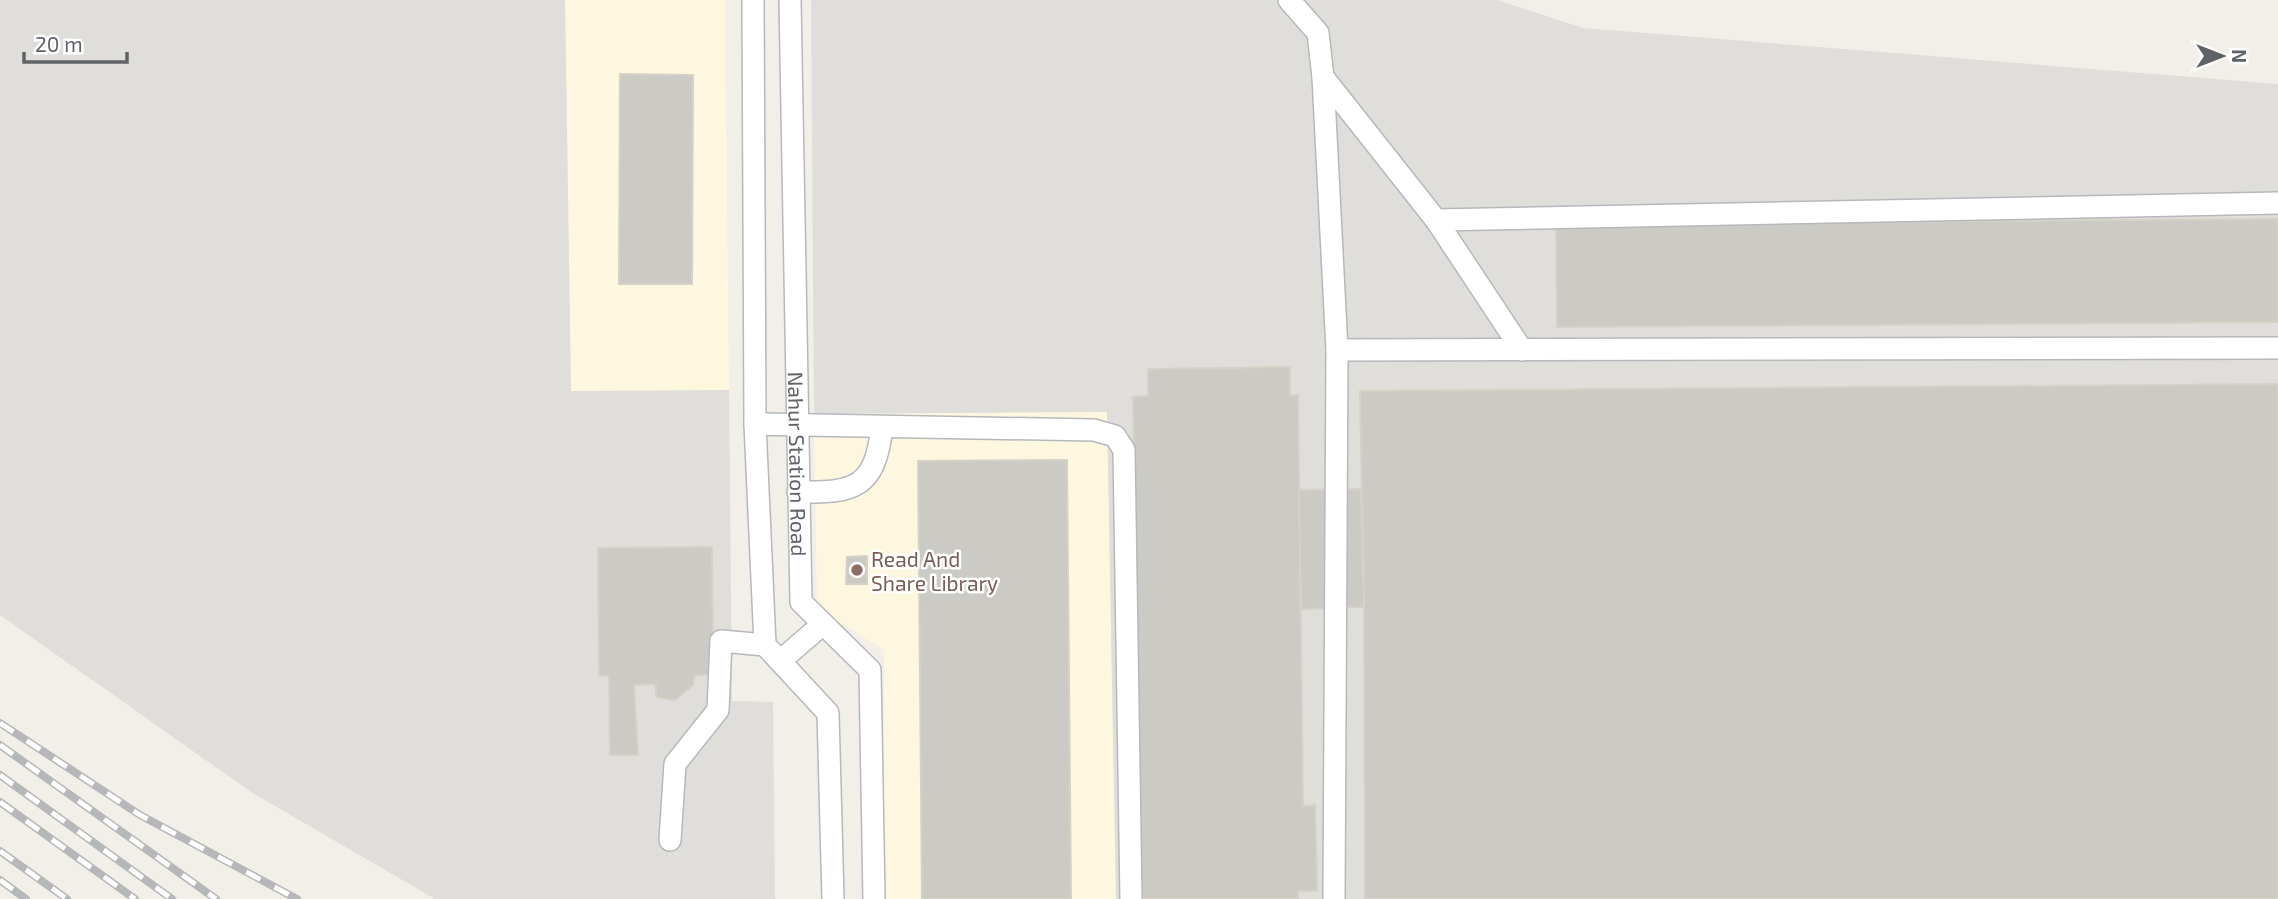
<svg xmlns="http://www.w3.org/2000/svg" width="2278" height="899" font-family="'Exo 2',sans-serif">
	<rect width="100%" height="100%" fill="#f1efe8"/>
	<g fill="#fef7e0">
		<path d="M565 0H725L729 390 571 392Z"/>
		<path d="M1107 411 1116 899H884V650L817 608 814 414Z"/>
	</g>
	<g fill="#e0deda">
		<path d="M0 0H565L571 391 729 390 732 701 773 702 775 899H435L251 792 0 615Z"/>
		<path d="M811 0H1497L1583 28 2278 84V899H1116L1107 412 814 414Z"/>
	</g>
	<g fill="#cccac5" stroke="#d6d1c6" stroke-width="2">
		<path d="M620 74 693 75 692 284H619Z"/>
		<path d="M2278 219V322L1557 327 1556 224Z"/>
		<path d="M1290 367V396L1298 395 1303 806 1315 805 1317 891H1298V899H1141L1133 397 1148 396V369Z"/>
		<path d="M2278 384V899H1365L1364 607 1360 391Z"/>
		<path d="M1067 460 1071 899H922L918 461Z"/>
		<path d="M1361 489 1364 607 1301 609 1299 490Z"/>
		<path d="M712 547 713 674 695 675 693 685 675 700 656 697V684L634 685 638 755H610L609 675 599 676 598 548Z"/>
		<path d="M867 556V584H846L847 557Z"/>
	</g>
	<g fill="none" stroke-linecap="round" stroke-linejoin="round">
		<defs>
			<g id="lane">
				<path d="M753 0 755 424 765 645 828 713 833 899"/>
				<path id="s1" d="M790 0 801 602 870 670 874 899"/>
				<path d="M1289 0 1318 33 1323 77 1337 350 1334 899"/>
				<path d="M1323 77 1436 220 1522 350"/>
				<path d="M1436 220 2278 203"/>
				<path d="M1337 350 2278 348"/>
				<path d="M755 424 1094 430 1115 436 1124 450 1131 899"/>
				<path d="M798 492C855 493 875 488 882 427"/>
				<path d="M780 661 823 624"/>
				<path d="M670 840 675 764 718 710 721 641 765 645"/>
			</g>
		</defs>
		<use href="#lane" stroke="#b5b8bc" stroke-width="24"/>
		<use href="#lane" stroke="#fff" stroke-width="21"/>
		<defs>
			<g id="rail">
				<path d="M0 723 140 815 297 899"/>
				<path d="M0 745 216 899"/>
				<path d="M0 775 172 899"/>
				<path d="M0 802 135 899"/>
				<path d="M0 851 67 899"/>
				<path d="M0 880 26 899"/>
			</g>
		</defs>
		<use href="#rail" stroke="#b6b7b8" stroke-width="8"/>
		<use href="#rail" stroke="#fff" stroke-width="5" stroke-dasharray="16" stroke-linecap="butt"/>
	</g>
	<circle fill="#8d6e63" stroke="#fff" stroke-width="2.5" cx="857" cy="570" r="7"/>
	<g text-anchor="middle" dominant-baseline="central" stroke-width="5" stroke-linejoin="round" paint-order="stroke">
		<g font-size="21" fill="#5f6368" stroke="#fff">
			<text stroke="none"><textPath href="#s1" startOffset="464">Nahur Station Road</textPath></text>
		</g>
		<g font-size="21" fill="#785e54" stroke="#fff" text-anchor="start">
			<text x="871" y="558">Read And<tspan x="871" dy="24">Share Library</tspan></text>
		</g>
	</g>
	<g transform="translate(2222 56) rotate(90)" stroke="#ffffff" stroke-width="5" paint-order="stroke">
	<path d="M0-5L12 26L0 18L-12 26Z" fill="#5f6368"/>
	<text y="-10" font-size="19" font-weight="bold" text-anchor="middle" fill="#5f6368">N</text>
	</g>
	<path d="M24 52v10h103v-10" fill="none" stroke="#5f6368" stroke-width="3.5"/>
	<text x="35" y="52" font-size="21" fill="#5f6368" stroke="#ffffff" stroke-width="5" paint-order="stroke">20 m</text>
</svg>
